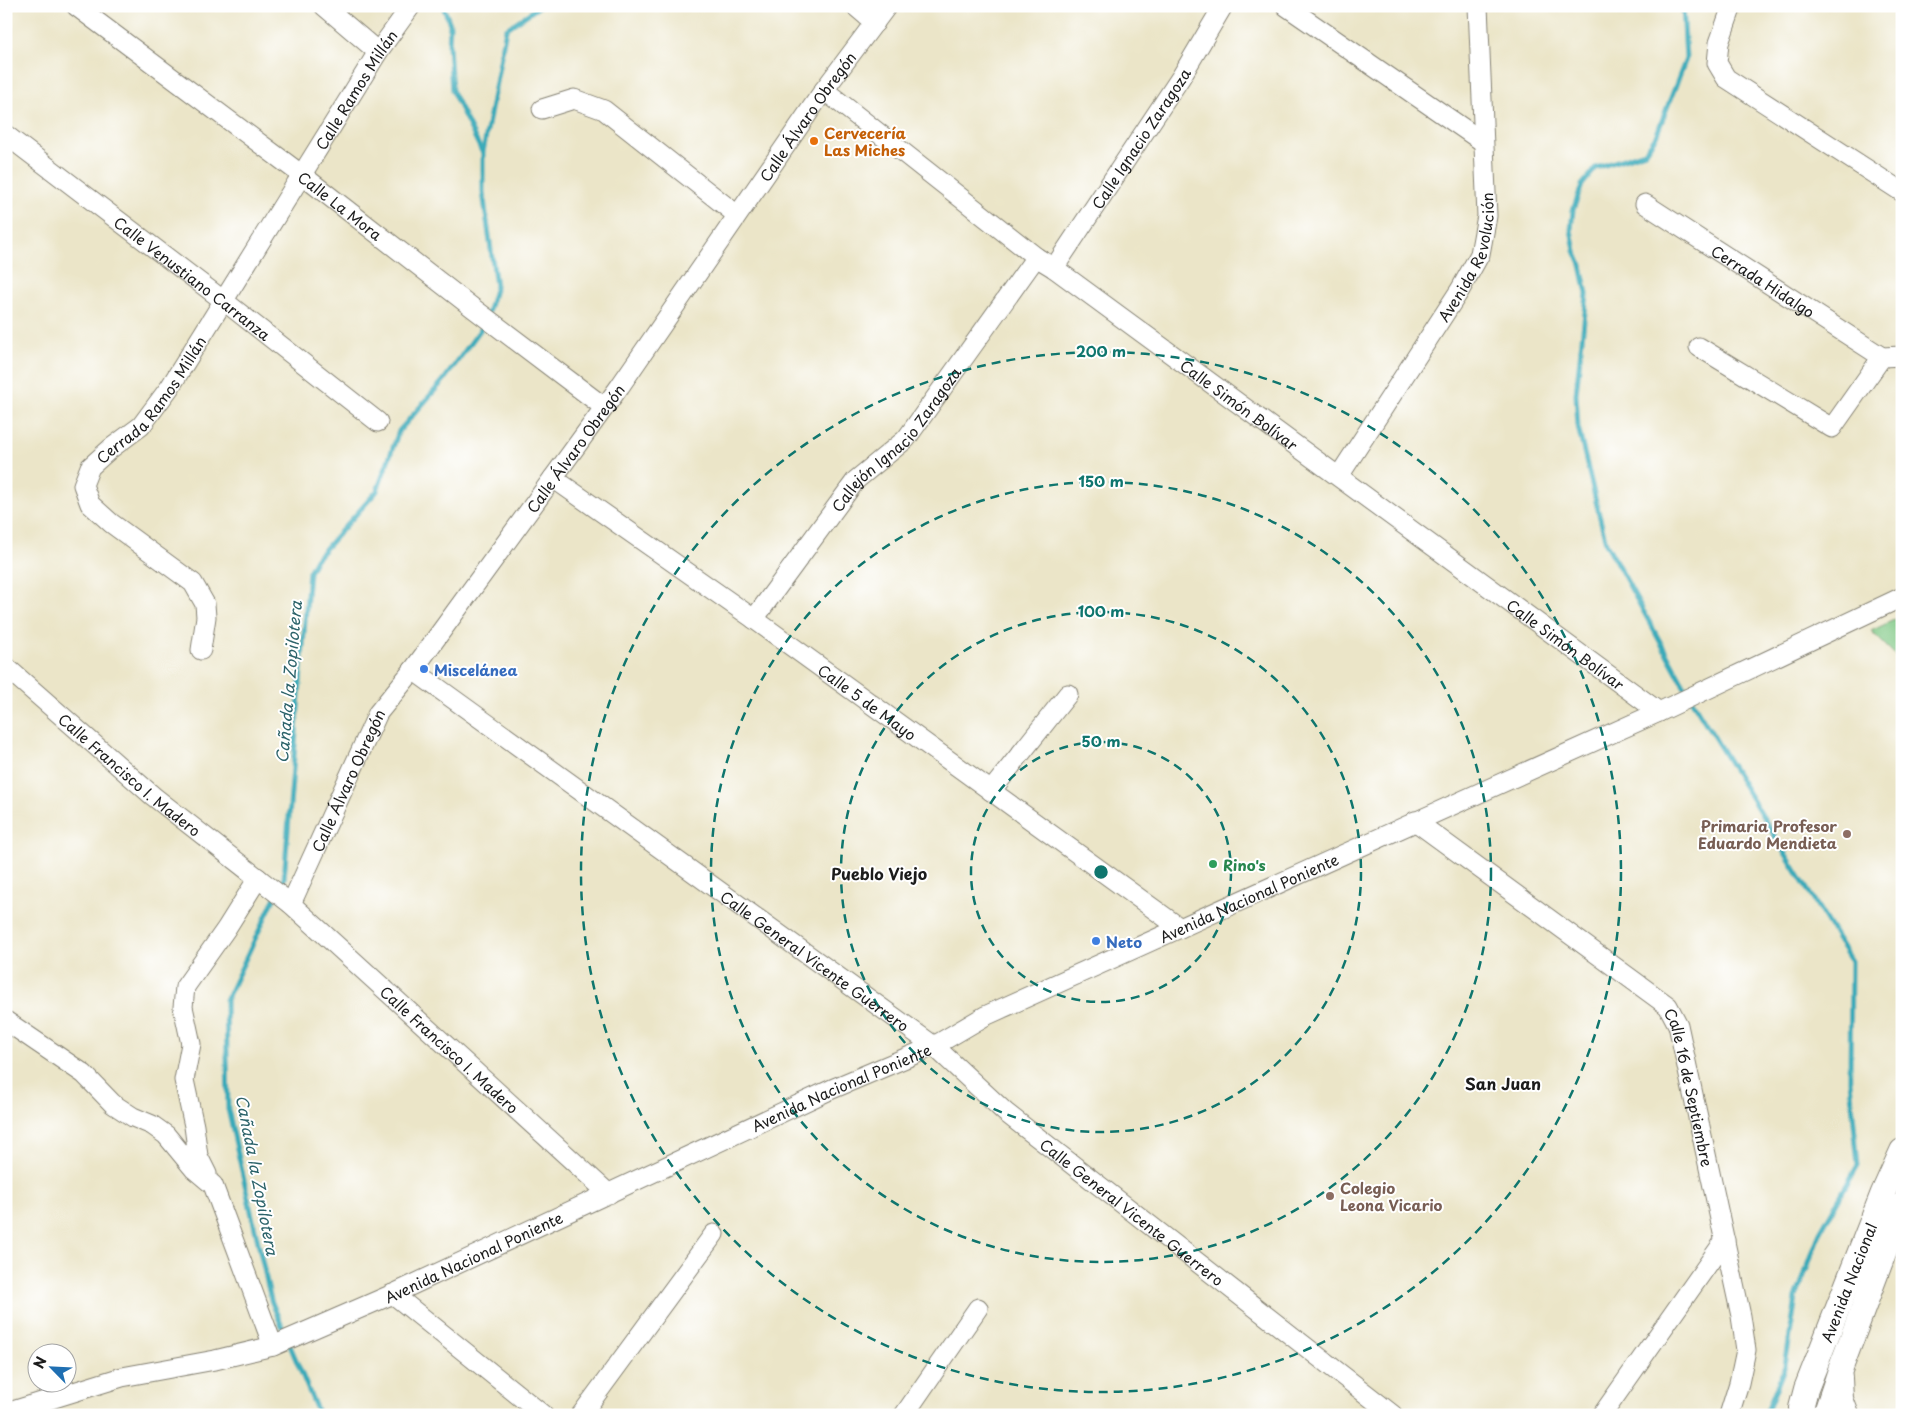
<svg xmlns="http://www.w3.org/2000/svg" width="1908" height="1421" font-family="'Playpen Sans',sans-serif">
	<rect width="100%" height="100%" fill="#fff"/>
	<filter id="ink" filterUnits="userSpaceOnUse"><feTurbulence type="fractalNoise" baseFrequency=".02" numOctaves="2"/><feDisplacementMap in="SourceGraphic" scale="10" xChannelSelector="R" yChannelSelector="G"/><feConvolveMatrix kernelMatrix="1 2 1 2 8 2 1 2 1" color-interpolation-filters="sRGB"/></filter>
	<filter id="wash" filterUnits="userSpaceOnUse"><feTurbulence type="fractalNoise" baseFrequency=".0096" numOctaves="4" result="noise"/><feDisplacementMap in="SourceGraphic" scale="20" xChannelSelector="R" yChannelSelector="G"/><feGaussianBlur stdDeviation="1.12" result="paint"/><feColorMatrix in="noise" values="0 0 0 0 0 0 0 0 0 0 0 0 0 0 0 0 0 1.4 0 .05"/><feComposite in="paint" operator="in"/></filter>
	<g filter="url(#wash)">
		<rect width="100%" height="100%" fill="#ebe5c8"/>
		<path fill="#7fc884" stroke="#4e7250" d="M1902 616V662L1871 631Z"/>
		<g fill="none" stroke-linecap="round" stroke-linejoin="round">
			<g stroke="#3baab9" stroke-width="5">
				<path d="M443 6 450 24 449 46 452 91 482 152"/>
				<path d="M1683 6 1686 59 1656 136 1645 152 1596 168 1582 185 1573 210 1571 230 1575 251 1581 265 1587 294 1576 394 1578 427 1606 543 1697 709 1851 961 1850 1081 1858 1165 1820 1232 1796 1298 1785 1366 1768 1408 1764 1415"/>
				<path d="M488 313 496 286 483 192V152L506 29 540 6"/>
				<path d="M279 889 284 879 309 572 316 559 377 491 399 431 443 381 483 326 485 321"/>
				<path d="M275 897 226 1000 228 1109 271 1300 319 1415"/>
			</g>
		</g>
	</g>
	<g filter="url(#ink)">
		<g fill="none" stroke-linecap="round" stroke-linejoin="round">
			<defs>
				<g id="minor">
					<path id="s1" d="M76 6 302 175 473 308 604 407"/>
					<path d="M324 6 378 52"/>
					<path d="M855 6 875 23"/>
					<path d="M1286 6 1483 142"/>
					<path d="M1732 6 1719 43 1717 63 1726 78 1902 192"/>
					<path id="s2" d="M824 90 1036 257 1054 268 1659 712"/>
					<path d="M542 109 574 99 604 110 737 215"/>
					<path id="s3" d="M6 135 224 301 378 422"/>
					<path id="s4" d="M1645 204 1882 357 1902 356"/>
					<path id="s5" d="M1054 268 1181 77 1223 6"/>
					<path d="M1699 347 1832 428 1882 357"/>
					<path id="s6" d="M1339 476 1460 290 1480 254 1487 216 1478 6"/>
					<path id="s7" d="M553 478 754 619 1180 928"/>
					<path id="s8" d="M754 619 856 480 906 439 1036 257"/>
					<path id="s9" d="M201 650 206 617 205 604 193 583 111 523 90 504 83 485 90 467 110 449 141 426 170 387 378 52 411 6"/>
					<path id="s10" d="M6 667 153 796 291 904 609 1194"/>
					<path id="s11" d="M413 670 934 1046 1005 1112 1393 1415"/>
					<path d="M991 791 1068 694"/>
					<path id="s12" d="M1415 821 1668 1006 1678 1025 1741 1316 1746 1350 1739 1383 1729 1415"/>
					<path id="s13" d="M291 904 378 713 413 670 620 386 824 90 887 6"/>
					<path d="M6 1021 84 1074 113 1104 133 1117 152 1125 166 1135 194 1169 213 1185 273 1346"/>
					<path d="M207 1174 198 1156 194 1126 184 1080 191 1044 183 1007 185 987 226 929 258 878"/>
					<path d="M393 1294 543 1415"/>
					<path id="s14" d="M6 1413 122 1377 215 1360 273 1346 393 1294 832 1089 934 1046 985 1016 1659 712 1902 597"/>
					<path d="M581 1415 714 1234"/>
					<path d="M904 1415 978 1308"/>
					<path d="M1602 1415 1725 1240"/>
				</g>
				<g id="major">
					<path d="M1840 1378 1841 1399 1847 1415"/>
					<path id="s15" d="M1804 1415 1801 1408 1806 1389 1883 1193 1902 1151"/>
					<path d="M1822 1415 1826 1412 1840 1370 1902 1205"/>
				</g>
			</defs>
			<use href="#minor" stroke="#848072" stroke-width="21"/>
			<use href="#major" stroke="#848072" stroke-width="26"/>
			<use href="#minor" stroke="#fff" stroke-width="19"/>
			<use href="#major" stroke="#fff" stroke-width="24"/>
		</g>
	</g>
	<g fill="none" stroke="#0f766e" stroke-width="2.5" stroke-dasharray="9 6">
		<circle cx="1101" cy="872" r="130"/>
		<circle cx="1101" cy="872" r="260"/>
		<circle cx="1101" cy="872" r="390"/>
		<circle cx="1101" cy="872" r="520"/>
	</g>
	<circle fill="#e8710a" stroke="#fff" stroke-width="2" cx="814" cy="141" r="5"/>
	<g fill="#3f7fe0" stroke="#fff" stroke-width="2">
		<circle cx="424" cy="669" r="5"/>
		<circle cx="1096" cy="941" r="5"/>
	</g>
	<g fill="#8d6e63" stroke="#fff" stroke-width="2">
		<circle cx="1847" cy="834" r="5"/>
		<circle cx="1330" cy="1196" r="5"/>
	</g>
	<circle fill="#2e9e5b" stroke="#fff" stroke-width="2" cx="1213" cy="864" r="5"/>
	<g text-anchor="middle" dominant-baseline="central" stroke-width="4" stroke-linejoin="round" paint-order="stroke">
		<g font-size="15" fill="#1c1c1c" stroke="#fff">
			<text stroke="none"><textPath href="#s9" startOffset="705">Calle Ramos Millán</textPath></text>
			<text stroke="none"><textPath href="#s13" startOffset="945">Calle Álvaro Obregón</textPath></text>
			<text stroke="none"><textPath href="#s5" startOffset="156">Calle Ignacio Zaragoza</textPath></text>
			<text stroke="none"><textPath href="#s1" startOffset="331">Calle La Mora</textPath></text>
			<text stroke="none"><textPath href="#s6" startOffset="256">Avenida Revolución</textPath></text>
			<text stroke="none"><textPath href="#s3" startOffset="235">Calle Venustiano Carranza</textPath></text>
			<text stroke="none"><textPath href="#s4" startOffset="141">Cerrada Hidalgo</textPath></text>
			<text stroke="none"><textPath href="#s9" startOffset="332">Cerrada Ramos Millán</textPath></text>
			<text stroke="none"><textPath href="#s2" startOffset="521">Calle Simón Bolívar</textPath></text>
			<text stroke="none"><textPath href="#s8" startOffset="230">Callejón Ignacio Zaragoza</textPath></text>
			<text stroke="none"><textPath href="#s13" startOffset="540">Calle Álvaro Obregón</textPath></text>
			<text stroke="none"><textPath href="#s2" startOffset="926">Calle Simón Bolívar</textPath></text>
			<text stroke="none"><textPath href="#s7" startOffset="386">Calle 5 de Mayo</textPath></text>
			<text stroke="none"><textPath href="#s10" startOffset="164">Calle Francisco I. Madero</textPath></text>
			<text stroke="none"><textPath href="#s13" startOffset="136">Calle Álvaro Obregón</textPath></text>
			<text stroke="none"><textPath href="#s14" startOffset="1350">Avenida Nacional Poniente</textPath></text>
			<text stroke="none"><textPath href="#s11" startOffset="496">Calle General Vicente Guerrero</textPath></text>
			<text stroke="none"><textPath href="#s10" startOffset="586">Calle Francisco I. Madero</textPath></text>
			<text stroke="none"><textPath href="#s14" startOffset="900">Avenida Nacional Poniente</textPath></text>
			<text stroke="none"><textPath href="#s12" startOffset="398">Calle 16 de Septiembre</textPath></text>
			<text stroke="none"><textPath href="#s11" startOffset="901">Calle General Vicente Guerrero</textPath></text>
			<text stroke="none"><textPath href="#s14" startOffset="495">Avenida Nacional Poniente</textPath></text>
			<text stroke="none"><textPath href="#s15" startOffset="142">Avenida Nacional</textPath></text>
		</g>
		<g font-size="15" font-weight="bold" fill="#c56008" stroke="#fff" text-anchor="start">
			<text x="824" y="132">Cervecería<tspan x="824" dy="17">Las Miches</tspan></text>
		</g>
		<g font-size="15" font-weight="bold" fill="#366cbe" stroke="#fff" text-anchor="start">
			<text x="434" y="669">Miscelánea</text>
			<text x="1106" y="941">Neto</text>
		</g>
		<g font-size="15" font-weight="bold" fill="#785e54" stroke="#fff" text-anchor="end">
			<text x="1837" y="825">Primaria Profesor<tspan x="1837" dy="17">Eduardo Mendieta</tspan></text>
			<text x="1340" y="1187" text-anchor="start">Colegio<tspan x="1340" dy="17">Leona Vicario</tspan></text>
		</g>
		<g font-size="15" font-weight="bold" fill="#27864d" stroke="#fff" text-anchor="start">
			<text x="1223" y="864">Rino's</text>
		</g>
		<g font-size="16" font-style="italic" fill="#2c636a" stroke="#fff">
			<text transform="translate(288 682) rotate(-85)">Cañada la Zopilotera</text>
			<text transform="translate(258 1175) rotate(79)">Cañada la Zopilotera</text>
		</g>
		<g font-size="16" font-weight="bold" fill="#1c1c1c" stroke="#fff">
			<text x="879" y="873">Pueblo Viejo</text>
			<text x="1503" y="1083">San Juan</text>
		</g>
	</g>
	<circle cx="1101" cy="872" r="8" fill="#0f766e" stroke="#fff" stroke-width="2.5"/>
	<g font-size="15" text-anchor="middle" font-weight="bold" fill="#0f766e" stroke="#fff" stroke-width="4" stroke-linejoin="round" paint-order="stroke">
		<text x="1101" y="357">200 m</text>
		<text x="1101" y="487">150 m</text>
		<text x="1101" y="617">100 m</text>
		<text x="1101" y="747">50 m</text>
	</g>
	<rect width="1908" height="1421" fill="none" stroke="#fff" stroke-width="25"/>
	<g transform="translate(52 1368) rotate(294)"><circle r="24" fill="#ffffff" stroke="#a4a4a4"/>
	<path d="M0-4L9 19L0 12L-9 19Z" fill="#1f6fb2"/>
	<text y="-8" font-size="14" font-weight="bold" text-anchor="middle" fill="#1c1c1c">N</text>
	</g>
</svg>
